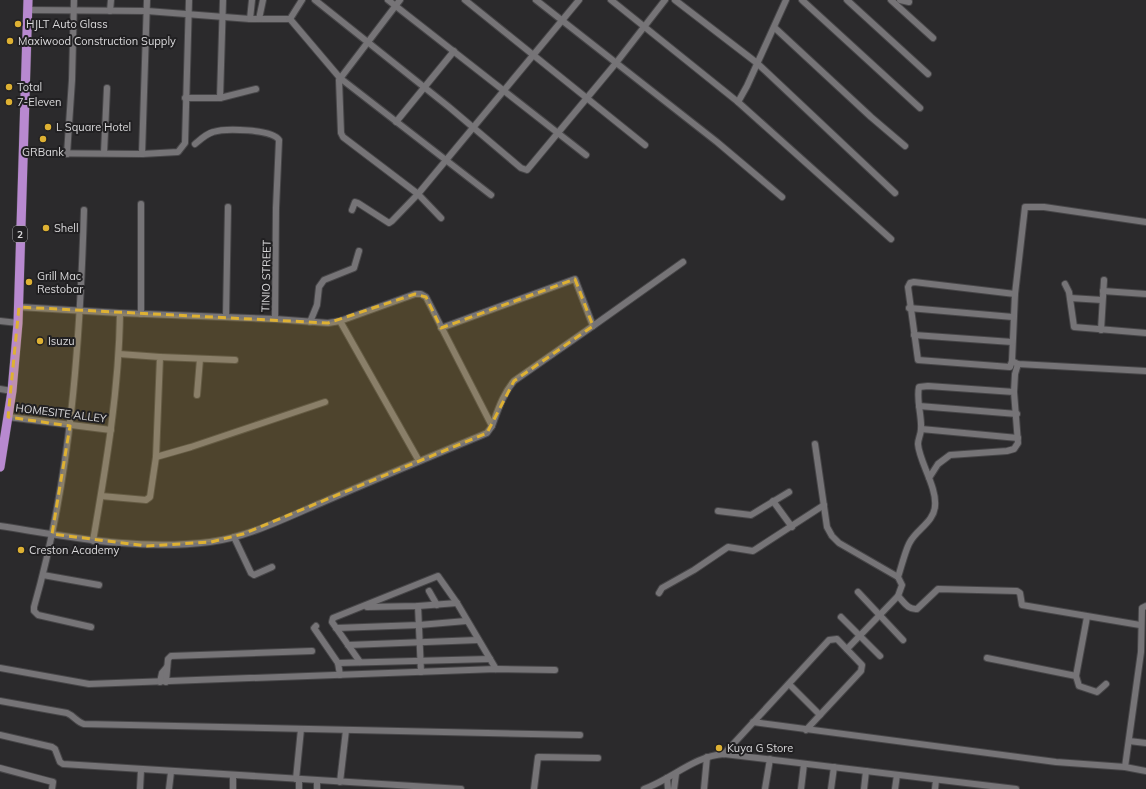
<svg xmlns="http://www.w3.org/2000/svg" width="1146" height="789" font-family="Mulish,sans-serif">
	<rect width="100%" height="100%" fill="#2b2a2c"/>
	<g fill="none" stroke-linecap="round" stroke-linejoin="round">
		<defs>
			<g id="minor">
				<path d="M315 0 449 107 521 168 527 170 616 63 665 0"/>
				<path d="M388 0 586 155"/>
				<path d="M400 0 339 80 341 133 343 137 418 194 441 218"/>
				<path d="M465 0 645 145"/>
				<path d="M536 0 717 142 782 197"/>
				<path d="M611 0 738 102 891 239"/>
				<path d="M675 0 757 63 895 193"/>
				<path d="M802 0 920 108"/>
				<path d="M847 0 928 74"/>
				<path d="M891 0 933 38"/>
				<path d="M900 0 909 2"/>
				<path d="M27 10 147 11 250 19H290"/>
				<path d="M110 11 111 0"/>
				<path d="M250 19 252 0"/>
				<path d="M259 19 263 0"/>
				<path d="M290 19 340 78 491 195"/>
				<path d="M290 19 302 0"/>
				<path d="M775 28 871 117 905 146"/>
				<path d="M185 98H220L256 89"/>
				<path d="M220 98 223 0"/>
				<path d="M738 102 747 86 786 0"/>
				<path d="M396 122 454 51"/>
				<path d="M23 153 142 154 178 152 185 143 189 0"/>
				<path d="M104 153 107 88"/>
				<path d="M67 154 72 80 74 0"/>
				<path d="M142 154 147 0"/>
				<path d="M84 210C80 343 71 478 34 607V611L38 615 91 627"/>
				<path d="M352 210 355 202 358 203 389 223 392 221 418 194 579 0"/>
				<path d="M914 282 1015 294 1012 361 1010 367 918 360 908 287 910 283Z"/>
				<path d="M1065 284 1069 292 1074 327 1146 333"/>
				<path d="M1103 291 1146 294"/>
				<path d="M1015 294 1025 207H1044L1146 222"/>
				<path d="M1070 298 1102 300"/>
				<path d="M19 307 120 313 275 319 276 208 279 140C273 129 225 128 213 132 206 134 201 139 195 144"/>
				<path d="M909 308 1013 317"/>
				<path d="M141 314V204"/>
				<path d="M226 317 228 207"/>
				<path d="M0 321 18 323"/>
				<path d="M340 321 419 461"/>
				<path d="M310 322 317 305 319 287 324 280 354 268 359 251"/>
				<path d="M593 326 683 262"/>
				<path d="M441 328 575 279 593 326 514 381C503 394 498 410 492 426"/>
				<path d="M1101 330 1104 280"/>
				<path d="M914 335 1012 342"/>
				<path d="M160 357 235 360"/>
				<path d="M1012 361 1018 364 1146 371"/>
				<path d="M0 389 12 391"/>
				<path d="M1014 392 1015 374 1018 364"/>
				<path d="M197 395 200 359"/>
				<path d="M919 406 1017 414"/>
				<path d="M8 417 111 430"/>
				<path d="M921 429 1018 438"/>
				<path d="M815 444 827 527 832 536 839 543 898 577"/>
				<path d="M156 457 191 447 325 402"/>
				<path d="M101 496 146 500 150 497 156 457 160 357 119 354"/>
				<path d="M773 501 792 527"/>
				<path d="M718 511 751 515 789 492"/>
				<path d="M0 526C71 537 138 551 210 542 248 537 286 518 321 503 374 480 427 458 480 436L487 433 492 426 426 297 421 294H415L340 321 328 323 275 319"/>
				<path d="M234 537 251 573 254 575 272 567"/>
				<path d="M93 541C106 466 119 390 120 313"/>
				<path d="M43 575 99 585"/>
				<path d="M429 591 437 605"/>
				<path d="M858 592 903 640"/>
				<path d="M659 593 662 588 694 570 728 547 753 551 824 505"/>
				<path d="M898 596C904 602 908 610 917 609L938 589 1017 591 1020 593 1022 605 1140 625"/>
				<path d="M418 606 421 672"/>
				<path d="M367 607 418 606 457 603"/>
				<path d="M841 617 880 656"/>
				<path d="M316 626 314 628 338 663 340 675"/>
				<path d="M336 628 419 625 466 621"/>
				<path d="M348 645 478 640"/>
				<path d="M847 649 898 596 902 585 898 577C901 568 906 548 910 542 917 529 934 522 935 506 937 487 919 461 918 444 918 439 921 434 921 429 922 416 916 400 919 387L928 386 1014 392 1018 443 1014 449 1007 451 950 455 938 464 929 478"/>
				<path d="M987 658 1076 676 1087 617"/>
				<path d="M360 662 332 622 333 618 438 576 457 603 496 669"/>
				<path d="M338 663 490 659"/>
				<path d="M0 668 89 684 496 669 555 670"/>
				<path d="M1076 676 1079 686 1097 692 1106 684"/>
				<path d="M160 682 162 673 167 667"/>
				<path d="M166 682 168 659 171 656 312 651"/>
				<path d="M789 684 820 715"/>
				<path d="M0 701 67 713C74 716 77 722 84 724L580 735"/>
				<path d="M753 722 1056 762 1125 767 1146 771"/>
				<path d="M0 735 52 747 55 749 60 762 63 764 461 789"/>
				<path d="M1129 741 1146 743"/>
				<path d="M724 754 829 640 837 639 862 665 861 671 806 730"/>
				<path d="M1125 767 1141 652 1142 608 1146 606"/>
				<path d="M0 768 49 781 53 782 52 789"/>
				<path d="M667 778 668 789"/>
				<path d="M296 779 301 729"/>
				<path d="M340 782 346 730"/>
				<path d="M140 789 141 770"/>
				<path d="M169 789 171 772"/>
				<path d="M233 789V776"/>
				<path d="M299 789V780"/>
				<path d="M317 789V781"/>
				<path d="M534 789 538 757 598 758"/>
				<path d="M644 789C672 779 694 756 724 754L1016 789"/>
				<path d="M674 789 676 774"/>
				<path d="M704 789 707 757"/>
				<path d="M765 789 770 759"/>
				<path d="M801 789 804 764"/>
				<path d="M831 789 834 767"/>
				<path d="M864 789 866 771"/>
				<path d="M895 789 897 775"/>
				<path d="M935 789 936 780"/>
			</g>
			<path id="highway" d="M0 467 12 391 18 323 28 0"/>
		</defs>
		<use href="#minor" stroke="#474648" stroke-width="8"/>
		<use href="#highway" stroke="#474648" stroke-width="10"/>
		<use href="#minor" stroke="#767477" stroke-width="6"/>
		<use href="#highway" stroke="#b889d0" stroke-width="9"/>
	</g>
	<path fill="#deb133" fill-opacity="0.2" stroke="#deb133" stroke-width="3" stroke-dasharray="8 5" stroke-linejoin="round" d="M575 279 593 326 514 381 487 433 243 534 211 542 147 546 52 534 70 426 8 417 19 307 328 323 415 294 426 297 441 328Z"/>
	<g fill="#deb133" stroke="#212022" stroke-width="1.5">
		<circle cx="18" cy="24" r="4"/>
		<circle cx="10" cy="41" r="4"/>
		<circle cx="9" cy="87" r="4"/>
		<circle cx="9" cy="102" r="4"/>
		<circle cx="48" cy="127" r="4"/>
		<circle cx="43" cy="139" r="4"/>
		<circle cx="46" cy="228" r="4"/>
		<circle cx="29" cy="282" r="4"/>
		<circle cx="40" cy="341" r="4"/>
		<circle cx="21" cy="550" r="4"/>
		<circle cx="719" cy="748" r="4"/>
	</g>
	<g text-anchor="middle" dominant-baseline="central" stroke-width="4" stroke-linejoin="round" paint-order="stroke">
		<rect fill="#212022" stroke="#a2a2a4" stroke-width="1" x="13" y="226" width="14" height="16" rx="3"/>
		<g font-size="10" font-weight="bold" fill="#dad9db">
			<text x="20" y="234">2</text>
		</g>
		<g font-size="11" fill="#dad9db" stroke="#212022" text-anchor="start">
			<text x="26" y="24">HJLT Auto Glass</text>
			<text x="18" y="41">Maxiwood Construction Supply</text>
			<text x="17" y="87">Total</text>
			<text x="17" y="102">7-Eleven</text>
			<text x="56" y="127">L Square Hotel</text>
			<text x="43" y="152" text-anchor="middle">GRBank</text>
			<text x="54" y="228">Shell</text>
			<text x="37" y="276">Grill Mac<tspan x="37" dy="13">Restobar</tspan></text>
			<text x="48" y="341">Isuzu</text>
			<text x="29" y="550">Creston Academy</text>
			<text x="727" y="748">Kuya G Store</text>
		</g>
		<g font-size="11" fill="#dad9db" stroke="#212022">
			<text transform="translate(266 276) rotate(-89)">TINIO STREET</text>
			<text transform="translate(61 413) rotate(7)">HOMESITE ALLEY</text>
		</g>
	</g>
</svg>
